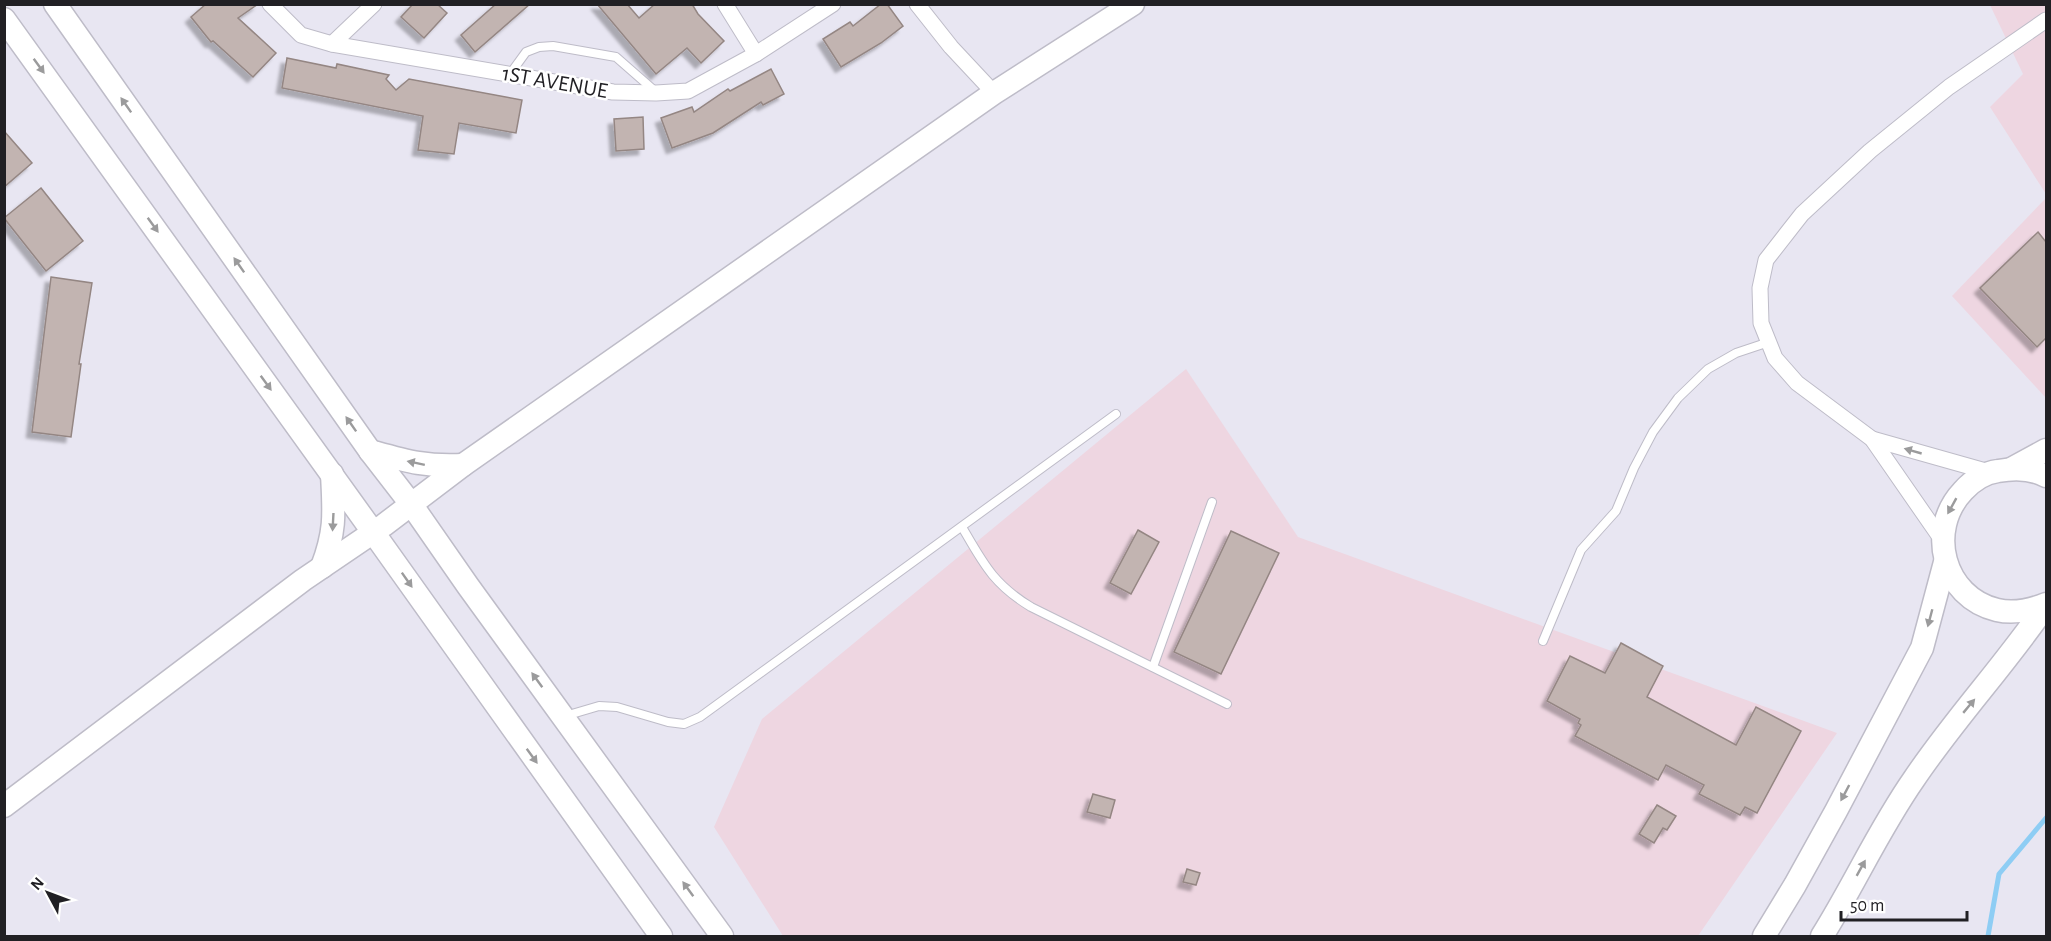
<svg xmlns="http://www.w3.org/2000/svg" width="2051" height="941" font-family="'Alegreya Sans',sans-serif">
	<defs>
		<filter id="shadow"><feDropShadow dx="-5.5" dy="5.5" stdDeviation="1.5" flood-color="#0004"/></filter>
	</defs>
	<rect width="100%" height="100%" fill="#e8e6f2"/>
	<g fill="#eed6e1">
		<path d="M1990 5H2046V194L1990 107 2023 74Z"/>
		<path d="M2046 198V398L1952 296Z"/>
		<path d="M1186 369 1298 537 1837 733 1698 936H783L714 827 762 719Z"/>
	</g>
	<g fill="none" stroke-linecap="round" stroke-linejoin="round">
		<path stroke="#8ecdf4" stroke-width="5" d="M1988 936 1999 874 2046 818"/>
	</g>
	<g fill="#c2b4b1" stroke="#948683" stroke-width="1.5" filter="url(#shadow)">
		<path d="M206 4H258L238 18 276 53 253 77 213 41 211 42 191 17Z"/>
		<path d="M413 4H437L447 13 424 38 401 17Z"/>
		<path d="M496 4H530L475 52 461 35Z"/>
		<path d="M597 4H627L639 18 655 4H692L698 14 724 41 701 63 687 48 656 74Z"/>
		<path d="M881 4H887L903 26 881 43 841 67 823 39 850 22 853 26Z"/>
		<path d="M287 58 336 68 337 64 389 75 386 79 396 90 409 79 522 100 516 133 459 123 454 154 418 150 423 116 282 88Z"/>
		<path d="M771 69 784 94 763 105 761 102 713 133 672 148 661 118 692 107 694 112 728 89 730 91Z"/>
		<path d="M643 117 644 149 616 151 614 119Z"/>
		<path d="M4 131 32 163 4 187Z"/>
		<path d="M41 188 83 241 46 271 4 218Z"/>
		<path d="M2038 232 2046 242V338L2037 347 1980 288Z"/>
		<path d="M51 277 92 283 79 364H81L71 437 32 432Z"/>
		<path d="M1138 530 1159 542 1131 594 1110 583Z"/>
		<path d="M1231 531 1279 553 1221 674 1174 652Z"/>
		<path d="M1621 643 1663 666 1647 697 1736 745 1756 707 1801 731 1757 813 1745 807 1740 815 1699 794 1704 785 1666 765 1658 780 1575 736 1581 725 1578 723 1580 719 1547 701 1570 656 1605 673Z"/>
		<path d="M1093 794 1115 800 1110 818 1087 812Z"/>
		<path d="M1657 805 1676 816 1667 830 1663 828 1654 843 1639 834Z"/>
		<path d="M1187 869 1200 873 1196 885 1183 882Z"/>
	</g>
	<g fill="none" stroke-linecap="round" stroke-linejoin="round">
		<defs>
			<g id="lane">
				<path d="M510 74 526 52 539 47 553 46 616 57 656 92"/>
				<path d="M962 527C983 563 993 584 1031 607L1227 704"/>
				<path d="M1543 641 1581 550 1616 511 1634 468 1653 432 1678 398 1708 369 1736 353 1769 342"/>
				<path d="M1153 667 1212 502"/>
				<path d="M565 716 599 706 617 707 668 722 684 724 700 717 1116 414"/>
			</g>
			<g id="street">
				<path d="M270 4 301 35 332 44 613 92 656 93 688 91 756 54 833 4"/>
				<path d="M725 4 756 54"/>
				<path d="M917 4 951 47 994 93"/>
				<path d="M332 44 374 4"/>
				<path d="M1872 439 1989 472"/>
				<path d="M1942 540 1872 439 1797 383 1775 358 1761 323 1760 288 1766 260 1802 214 1870 151 1949 87 2046 20"/>
			</g>
			<g id="secondary">
				<path d="M55 4 370 451 411 504 468 586 722 936"/>
				<path d="M4 19 373 532 661 936"/>
				<path d="M370 451C406 461 425 467 463 465"/>
				<path d="M2013 468 2046 450"/>
				<path d="M2046 476C2031 468 2015 468 1998 471 1984 473 1972 481 1963 491 1926 530 1943 597 1997 610 2014 614 2031 610 2046 604"/>
				<path d="M322 567C336 530 334 513 332 474"/>
				<path d="M4 806 303 580 384 525 463 465 994 93 1133 4"/>
				<path d="M1764 936 1795 885 1836 811 1922 648 1945 562"/>
				<path d="M1822 936C1854 885 1879 829 1914 779 1955 718 2005 665 2046 605"/>
			</g>
		</defs>
		<use href="#lane" stroke="#bebcc8" stroke-width="10"/>
		<use href="#street" stroke="#bebcc8" stroke-width="17"/>
		<use href="#secondary" stroke="#bebcc8" stroke-width="25"/>
		<use href="#lane" stroke="#fff" stroke-width="8"/>
		<use href="#street" stroke="#fff" stroke-width="15"/>
		<use href="#secondary" stroke="#fff" stroke-width="22"/>
	</g>
	<defs><path id="oneway-solid" d="M-6-.8H1V-3.2L6.5 0L1 3.2V.8H-6Z" transform="scale(1.5)"/></defs>
	<g fill="#9b9b9c">
		<use href="#oneway-solid" transform="translate(39 66) rotate(54)"/>
		<use href="#oneway-solid" transform="translate(126 105) rotate(-125)"/>
		<use href="#oneway-solid" transform="translate(153 225) rotate(54)"/>
		<use href="#oneway-solid" transform="translate(239 265) rotate(-125)"/>
		<use href="#oneway-solid" transform="translate(266 383) rotate(54)"/>
		<use href="#oneway-solid" transform="translate(351 424) rotate(-125)"/>
		<use href="#oneway-solid" transform="translate(1913 451) rotate(-164)"/>
		<use href="#oneway-solid" transform="translate(416 463) rotate(-168)"/>
		<use href="#oneway-solid" transform="translate(1952 506) rotate(119)"/>
		<use href="#oneway-solid" transform="translate(333 522) rotate(93)"/>
		<use href="#oneway-solid" transform="translate(407 580) rotate(55)"/>
		<use href="#oneway-solid" transform="translate(1930 618) rotate(105)"/>
		<use href="#oneway-solid" transform="translate(537 680) rotate(-126)"/>
		<use href="#oneway-solid" transform="translate(1969 706) rotate(-50)"/>
		<use href="#oneway-solid" transform="translate(532 756) rotate(54)"/>
		<use href="#oneway-solid" transform="translate(1845 793) rotate(118)"/>
		<use href="#oneway-solid" transform="translate(1861 868) rotate(-61)"/>
		<use href="#oneway-solid" transform="translate(688 889) rotate(-126)"/>
	</g>
	<g text-anchor="middle" dominant-baseline="central" stroke-width="5" stroke-linejoin="round" paint-order="stroke">
		<g font-size="22" fill="#212024" stroke="#fff">
			<text transform="translate(555 82) rotate(10)">1ST AVENUE</text>
		</g>
	</g>
	<rect width="2051" height="941" fill="none" stroke="#212024" stroke-width="12"/>
	<g transform="translate(48 893) rotate(311)" stroke="#ffffff" stroke-width="4.5" paint-order="stroke">
	<path d="M0-4.5L10 22L0 15L-10 22Z" fill="#212024"/>
	<text y="-9" font-size="16" font-weight="bold" text-anchor="middle" fill="#212024">N</text>
	</g>
	<path d="M1841 911v9h126v-9" fill="none" stroke="#212024" stroke-width="3"/>
	<text x="1850" y="911" font-size="18" fill="#212024" stroke="#ffffff" stroke-width="4.5" paint-order="stroke">50 m</text>
</svg>
